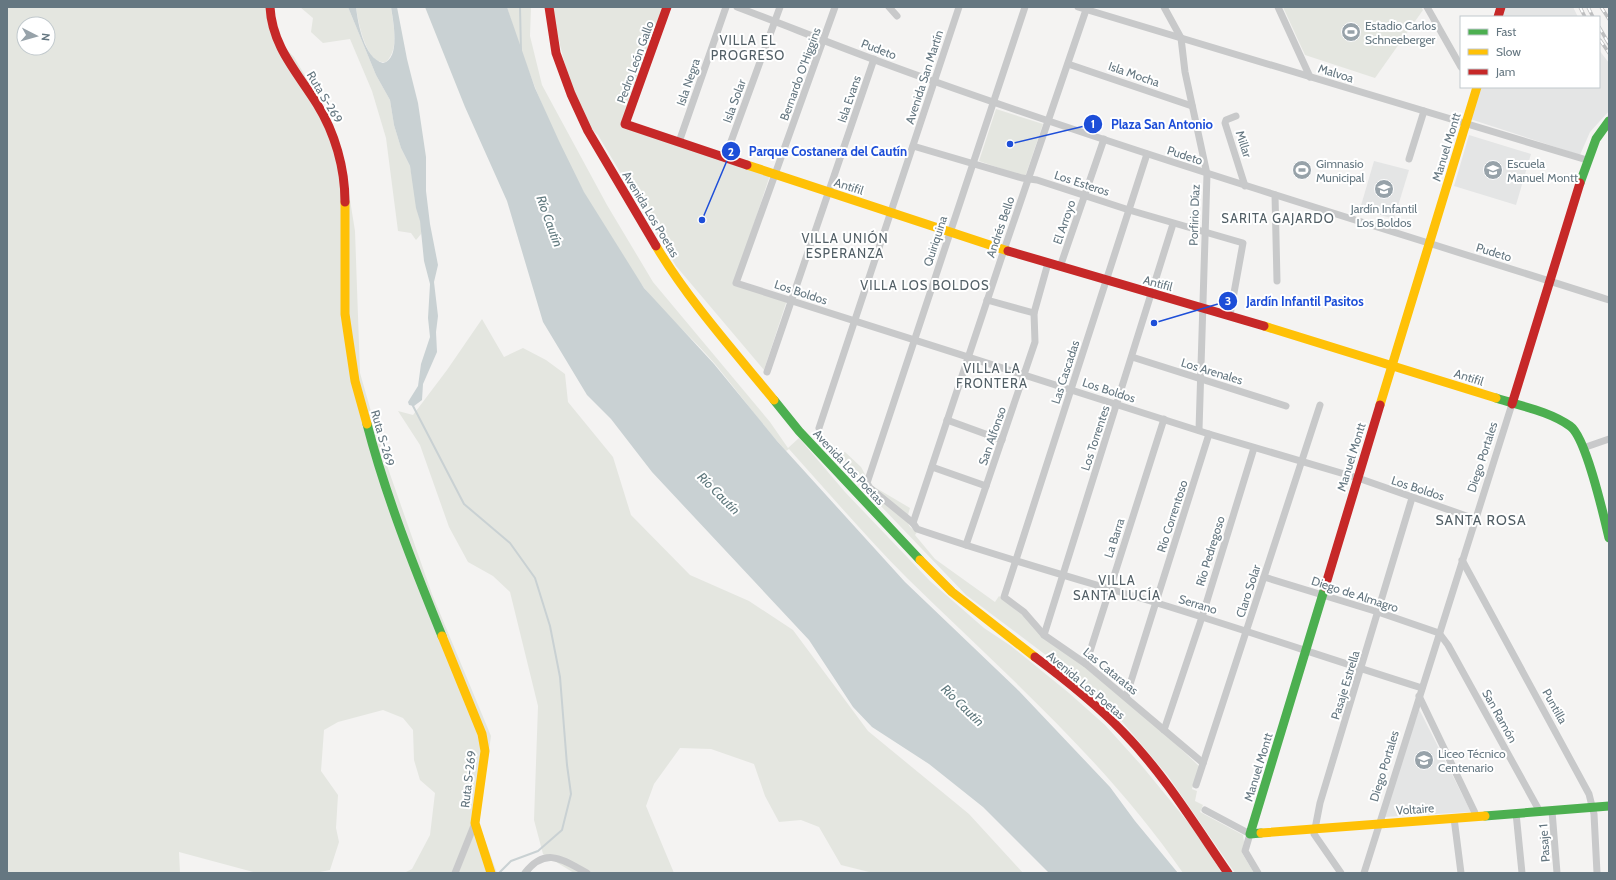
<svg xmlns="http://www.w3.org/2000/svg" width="1616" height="880" font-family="Cabin,sans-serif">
	<rect width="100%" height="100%" fill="#f4f3f2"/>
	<g fill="#e4e5e5">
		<path d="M1504 7H1573L1578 17H1501Z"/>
		<path d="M1599 50 1609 63V111L1590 132 1580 155 1470 119 1480 87H1599Z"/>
		<path d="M1469 135 1531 154 1516 205 1454 186Z"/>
		<path d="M1374 161 1409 170 1394 219 1360 209Z"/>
		<path d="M1419 709 1471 812 1384 817Z"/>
	</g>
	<g fill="#e4e6e0" fill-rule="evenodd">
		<path d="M7 7H267L275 38 294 57 317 96 346 175 355 231 360 373 384 457 432 594 491 736 479 824 497 873H404L412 869 430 835 435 793 420 780 414 760 413 730 403 718 383 710 338 722 324 730 321 771 338 795 336 828 339 842 330 870 315 873H257L179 852 180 873H7ZM24 24H48V48H24Z"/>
		<path d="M300 7H348L376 75 390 100 394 125 401 148 410 166 421 225V234L416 240 411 233 398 231 386 138 372 91 350 39 323 43 311 32 313 18Z"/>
		<path d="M356 7H391C393 24 400 49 386 62 366 66 358 21 356 7Z"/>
		<path d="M507 7H531L530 36 542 85 607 205 653 282 770 422 788 448 799 438 845 492 930 581 984 628 1011 646 1069 693 1105 725 1142 766 1192 827 1222 873H1183C1107 762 1003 672 907 578 866 537 828 492 789 449L786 451C761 424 739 393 715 364 693 338 666 316 645 289 585 209 536 103 507 7Z"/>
		<path d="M552 7H663L621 124 770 175 734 284 787 300 764 370 676 266 598 135C574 115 558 38 552 7Z"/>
		<path d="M1283 7H1421L1423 10 1375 78 1305 55Z"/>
		<path d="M996 109 1043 124 1025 177 979 161Z"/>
		<path d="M482 319 504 357 523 348 546 360 565 374 568 402 613 457 631 515 690 575 749 601 793 630 868 731 969 814 1023 873H873L841 865 819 827 801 820 779 822 765 796 754 764 711 749 680 748 654 784 646 806 674 873H574L543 854 534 820 538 706 510 592 493 576 468 562 449 527 420 445 398 411 413 415 447 370Z"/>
		<path d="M845 452 861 467 871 485 910 508C906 520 906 526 917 532L915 535 935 559 995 602 999 596 1163 732 1200 767 1192 789 1197 791 1195 801 1203 805 1200 812 1243 835 1244 842 1242 853 1254 873H1235L1168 776 1114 712 1071 674 966 595 832 455Z"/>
	</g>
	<g fill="#c9d1d3">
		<path d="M348 7H356C358 24 364 58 383 63 401 59 393 20 391 7H397L407 59 418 103 426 157V191L430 224 438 265 434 282 438 316 436 332 437 352 423 384 422 400 414 406 409 405 408 402 418 386 421 364 430 337 428 318 430 284 424 261 420 221 416 208 410 166 401 148 394 125 390 100 376 75Z"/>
		<path d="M425 7H507L535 88 559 141 584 192 644 288 714 364 777 441 905 582 1019 691 1110 787 1135 821 1178 873H1049L983 807 929 764 872 727 853 707 809 640 652 472 611 419 587 395 543 322 507 201 465 107Z"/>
	</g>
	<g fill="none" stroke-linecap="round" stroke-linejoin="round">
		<g stroke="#c9d1d3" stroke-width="2">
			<path d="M520 7 521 51"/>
			<path d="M412 404 464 504 510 543 535 578 550 626 560 677 567 765 571 794 562 830 538 851 511 861 499 873"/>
		</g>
		<g stroke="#c8c9ca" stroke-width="7">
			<path d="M737 7C803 32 869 59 936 82 1158 161 1384 228 1609 300"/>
			<path d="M835 7 736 283 1209 434 1358 478 1475 519"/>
			<path d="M889 7 897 16"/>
			<path d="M1025 7 867 483 870 488 913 523 917 529C996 556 1077 579 1157 603 1245 630 1333 660 1422 688"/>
			<path d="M1078 7 1587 160"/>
			<path d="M1164 7 1181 38 1185 72 1207 174 1199 430"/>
			<path d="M1278 7 1310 77"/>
			<path d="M1427 7 1461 67"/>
			<path d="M1068 64 1192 106"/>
			<path d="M1236 116 1226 120 1225 123 1245 186"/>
			<path d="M679 142 726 7"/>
			<path d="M913 146 1022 178 1037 180 1129 210 1243 243 1230 315"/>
			<path d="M1147 154 1004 597 1024 612 1044 635 1086 664 1203 763"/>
			<path d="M725 158 780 7"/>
			<path d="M1409 159 1424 111"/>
			<path d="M1275 195 1277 281"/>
			<path d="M1060 267 1104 139"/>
			<path d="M987 300 1034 313"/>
			<path d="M1132 357 1286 406"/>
			<path d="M767 372 874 59"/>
			<path d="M947 420 1002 440"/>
			<path d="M819 428 959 7"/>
			<path d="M1583 448 1609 439"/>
			<path d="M932 467 986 486"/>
			<path d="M913 523 1004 250 1087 7"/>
			<path d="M966 545 1035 342 1034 313 1048 263"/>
			<path d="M1462 560 1589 794 1594 814 1597 873"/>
			<path d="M1264 577 1378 612 1439 633 1448 645 1540 812"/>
			<path d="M1044 635 1173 224"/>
			<path d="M1086 664 1164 419"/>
			<path d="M1419 696 1477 817"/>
			<path d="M1126 697 1209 434"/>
			<path d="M1164 730 1202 617 1254 448"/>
			<path d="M1196 785 1320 405"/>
			<path d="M1205 810 1250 834 1245 851 1258 873"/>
			<path d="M1552 811 1557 873"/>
			<path d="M1516 813 1522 873"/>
			<path d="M1454 818 1461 873"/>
			<path d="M455 873 475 823"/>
			<path d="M525 873C546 846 563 860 587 873"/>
			<path d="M1341 873 1314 834 1320 803 1412 498"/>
			<path d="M1364 873 1512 404"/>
		</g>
		<g stroke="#4caf50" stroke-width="9">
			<path d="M1580 183 1596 139 1609 121"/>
			<path d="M1496 398C1520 406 1549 411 1570 426 1586 437 1604 517 1609 538"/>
			<path d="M774 400 799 431 920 560"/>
			<path d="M367 424C386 497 414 567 442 636"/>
			<path d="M1485 816 1609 806"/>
			<path d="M1261 833 1250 834 1325 587"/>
		</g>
		<g stroke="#ffc107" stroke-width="9">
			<path d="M747 165 1008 251"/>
			<path d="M345 202V314L355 381 367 424"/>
			<path d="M656 246C689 301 733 350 774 400"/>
			<path d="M1264 326 1496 398"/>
			<path d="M1380 405 1477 87"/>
			<path d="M920 560 952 592 1035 657"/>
			<path d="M442 636 482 734 485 751 475 823 491 873"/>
			<path d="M1261 833 1485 816"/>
		</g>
		<g stroke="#c62828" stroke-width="9">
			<path d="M270 7C272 46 297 72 317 104 335 133 345 168 345 202"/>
			<path d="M549 7 556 53 571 94 588 131 656 246"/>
			<path d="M667 7 625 124 747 165"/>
			<path d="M1498 17 1501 7"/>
			<path d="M1008 251 1264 326"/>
			<path d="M1512 404 1580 183"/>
			<path d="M1325 587 1380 405"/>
			<path d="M1035 657C1066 680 1096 704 1123 732 1164 774 1195 825 1228 873"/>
		</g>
		<defs>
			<g id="rail">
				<path d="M1580 7 1585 17"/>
				<path d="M1588 7 1593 17"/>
				<path d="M1601 7 1609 19"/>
				<path d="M1599 27 1609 44"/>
				<path d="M1600 40 1609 53"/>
			</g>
		</defs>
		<use href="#rail" stroke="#bebfc0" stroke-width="3.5"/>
		<use href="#rail" stroke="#fff" stroke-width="2" stroke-dasharray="6" stroke-linecap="butt"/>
	</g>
	<defs>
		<symbol id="stadium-disc" viewBox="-11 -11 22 22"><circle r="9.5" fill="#97a2a9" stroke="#fff"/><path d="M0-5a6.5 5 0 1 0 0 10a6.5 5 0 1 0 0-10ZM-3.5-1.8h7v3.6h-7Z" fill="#fff"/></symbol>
		<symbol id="school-disc" viewBox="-11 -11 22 22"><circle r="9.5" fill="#97a2a9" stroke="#fff"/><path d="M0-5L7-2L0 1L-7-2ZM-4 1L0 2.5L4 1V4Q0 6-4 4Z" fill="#fff"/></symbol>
	</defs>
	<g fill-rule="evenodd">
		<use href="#stadium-disc" x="1340" y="21" width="22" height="22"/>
		<use href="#stadium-disc" x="1291" y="159" width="22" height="22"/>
		<use href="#school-disc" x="1482" y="159" width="22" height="22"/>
		<use href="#school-disc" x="1373" y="178" width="22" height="22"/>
		<use href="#school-disc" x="1413" y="749" width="22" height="22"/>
	</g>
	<g text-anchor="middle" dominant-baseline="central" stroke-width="4" stroke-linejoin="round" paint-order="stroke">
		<g font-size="12" fill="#657781" stroke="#fff" text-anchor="start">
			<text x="1365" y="25">Estadio Carlos<tspan x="1365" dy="14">Schneeberger</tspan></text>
			<text x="1316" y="163">Gimnasio<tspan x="1316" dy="14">Municipal</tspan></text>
			<text x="1507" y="163">Escuela<tspan x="1507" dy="14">Manuel Montt</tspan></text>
			<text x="1384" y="208" text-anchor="middle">Jardín Infantil<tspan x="1384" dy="14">Los Boldos</tspan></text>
			<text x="1438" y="753">Liceo Técnico<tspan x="1438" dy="14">Centenario</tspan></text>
		</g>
		<g font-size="12" fill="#657781" stroke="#fff">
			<text transform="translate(879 49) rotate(21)">Pudeto</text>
			<text transform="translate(635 62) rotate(-70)">Pedro León Gallo</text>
			<text transform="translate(1336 73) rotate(17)">Malvoa</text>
			<text transform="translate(800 74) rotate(-70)">Bernardo O'Higgins</text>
			<text transform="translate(1134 74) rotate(19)">Isla Mocha</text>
			<text transform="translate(924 77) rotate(-72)">Avenida San Martín</text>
			<text transform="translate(688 82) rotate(-71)">Isla Negra</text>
			<text transform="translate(325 97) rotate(59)">Ruta S-269</text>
			<text transform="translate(849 99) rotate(-71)">Isla Evans</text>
			<text transform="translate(734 101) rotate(-70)">Isla Solar</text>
			<text transform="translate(1244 144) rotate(72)">Millar</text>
			<text transform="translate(1446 147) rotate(-73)">Manuel Montt</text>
			<text transform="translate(1185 155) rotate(18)">Pudeto</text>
			<text transform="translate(1082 183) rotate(18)">Los Esteros</text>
			<text transform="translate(849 186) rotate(18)">Antifil</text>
			<text transform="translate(651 214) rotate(59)">Avenida Los Poetas</text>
			<text transform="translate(1194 215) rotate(-88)">Porfirio Díaz</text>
			<text transform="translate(1064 222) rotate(-71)">El Arroyo</text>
			<text transform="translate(1000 227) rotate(-71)">Andrés Bello</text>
			<text transform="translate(935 241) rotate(-72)">Quiriquina</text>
			<text transform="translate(1494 252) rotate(17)">Pudeto</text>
			<text transform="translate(1158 283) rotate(15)">Antifil</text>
			<text transform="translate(801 292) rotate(18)">Los Boldos</text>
			<text transform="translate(1212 371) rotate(17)">Los Arenales</text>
			<text transform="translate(1065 372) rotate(-72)">Las Cascadas</text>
			<text transform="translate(1469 377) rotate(18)">Antifil</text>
			<text transform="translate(1109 390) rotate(18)">Los Boldos</text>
			<text transform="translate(992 436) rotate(-71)">San Alfonso</text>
			<text transform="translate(383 438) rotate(74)">Ruta S-269</text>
			<text transform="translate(1095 438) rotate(-72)">Los Torrentes</text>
			<text transform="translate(1351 457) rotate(-73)">Manuel Montt</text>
			<text transform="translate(1482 457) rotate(-72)">Diego Portales</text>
			<text transform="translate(849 467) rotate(47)">Avenida Los Poetas</text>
			<text transform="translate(1418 488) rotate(18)">Los Boldos</text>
			<text transform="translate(1172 516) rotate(-72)">Río Correntoso</text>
			<text transform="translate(1114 538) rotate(-72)">La Barra</text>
			<text transform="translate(1210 551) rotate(-73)">Río Pedregoso</text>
			<text transform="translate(1248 591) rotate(-72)">Claro Solar</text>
			<text transform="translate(1355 594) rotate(18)">Diego de Almagro</text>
			<text transform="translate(1198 604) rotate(17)">Serrano</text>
			<text transform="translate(1111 671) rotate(39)">Las Cataratas</text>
			<text transform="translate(1086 685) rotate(40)">Avenida Los Poetas</text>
			<text transform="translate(1345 685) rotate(-73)">Pasaje Estrella</text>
			<text transform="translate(1555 706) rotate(61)">Puntilla</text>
			<text transform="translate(1500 716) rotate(61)">San Ramón</text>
			<text transform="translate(1384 766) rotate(-73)">Diego Portales</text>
			<text transform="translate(1258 767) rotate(-73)">Manuel Montt</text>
			<text transform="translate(468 779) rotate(-83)">Ruta S-269</text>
			<text transform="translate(1415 809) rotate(-4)">Voltaire</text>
			<text transform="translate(1544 843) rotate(-94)">Pasaje 1</text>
		</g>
		<g font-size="13" letter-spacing="1" fill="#525f66" stroke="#fff">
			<text x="748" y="40">VILLA EL<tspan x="748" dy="15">PROGRESO</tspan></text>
			<text x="1278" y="218">SARITA GAJARDO</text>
			<text x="845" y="238">VILLA UNIÓN<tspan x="845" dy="15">ESPERANZA</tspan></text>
			<text x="925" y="285">VILLA LOS BOLDOS</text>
			<text x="992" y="368">VILLA LA<tspan x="992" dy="15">FRONTERA</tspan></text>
			<text x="1117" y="580">VILLA<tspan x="1117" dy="15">SANTA LUCÍA</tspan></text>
		</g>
		<g font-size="13" font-style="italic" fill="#60797e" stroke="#fff">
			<text transform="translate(550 221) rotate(70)">Río Cautín</text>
			<text transform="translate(719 493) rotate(45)">Río Cautín</text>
			<text transform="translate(963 705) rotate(44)">Río Cautín</text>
		</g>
		<g font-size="14" letter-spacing="1" fill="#525f66" stroke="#fff">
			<text x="1481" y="520">SANTA ROSA</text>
		</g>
	</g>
	<path fill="none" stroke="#1d4ed8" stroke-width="1.5" d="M1010 144L1093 124M702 220L731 151M1154 323L1228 301"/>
	<g fill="#1d4ed8" stroke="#fff" stroke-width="1.5">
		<circle cx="1010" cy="144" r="4"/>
		<circle cx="702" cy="220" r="4"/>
		<circle cx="1154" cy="323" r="4"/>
		<circle cx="1093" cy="124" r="10"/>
		<circle cx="731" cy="151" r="10"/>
		<circle cx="1228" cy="301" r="10"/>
	</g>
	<g font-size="12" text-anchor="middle" font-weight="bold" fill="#fff">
		<text x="1093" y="128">1</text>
		<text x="731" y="156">2</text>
		<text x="1228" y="305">3</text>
	</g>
	<g font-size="13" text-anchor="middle" font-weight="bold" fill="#1d4ed8" stroke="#fff" stroke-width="4" stroke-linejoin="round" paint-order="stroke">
		<text x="1162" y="129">Plaza San Antonio</text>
		<text x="828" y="156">Parque Costanera del Cautín</text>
		<text x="1305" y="306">Jardín Infantil Pasitos</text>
	</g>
	<rect width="1616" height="880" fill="none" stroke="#657781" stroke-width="16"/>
	<rect x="1460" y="16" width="140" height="72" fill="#ffffff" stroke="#c1c9cd"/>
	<rect x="1468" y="29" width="20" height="6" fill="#4caf50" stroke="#c1c9cd"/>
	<text x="1496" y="36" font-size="12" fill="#657781">Fast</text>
	<rect x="1468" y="49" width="20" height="6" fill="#ffc107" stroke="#c1c9cd"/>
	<text x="1496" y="56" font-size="12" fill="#657781">Slow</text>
	<rect x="1468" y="69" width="20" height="6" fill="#c62828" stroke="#c1c9cd"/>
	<text x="1496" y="76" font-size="12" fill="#657781">Jam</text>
	<g transform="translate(36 36) rotate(96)"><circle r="19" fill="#ffffff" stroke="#c1c9cd"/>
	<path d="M0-3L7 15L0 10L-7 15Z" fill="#97a2a9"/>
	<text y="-6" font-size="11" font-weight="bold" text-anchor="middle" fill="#657781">N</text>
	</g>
</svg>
